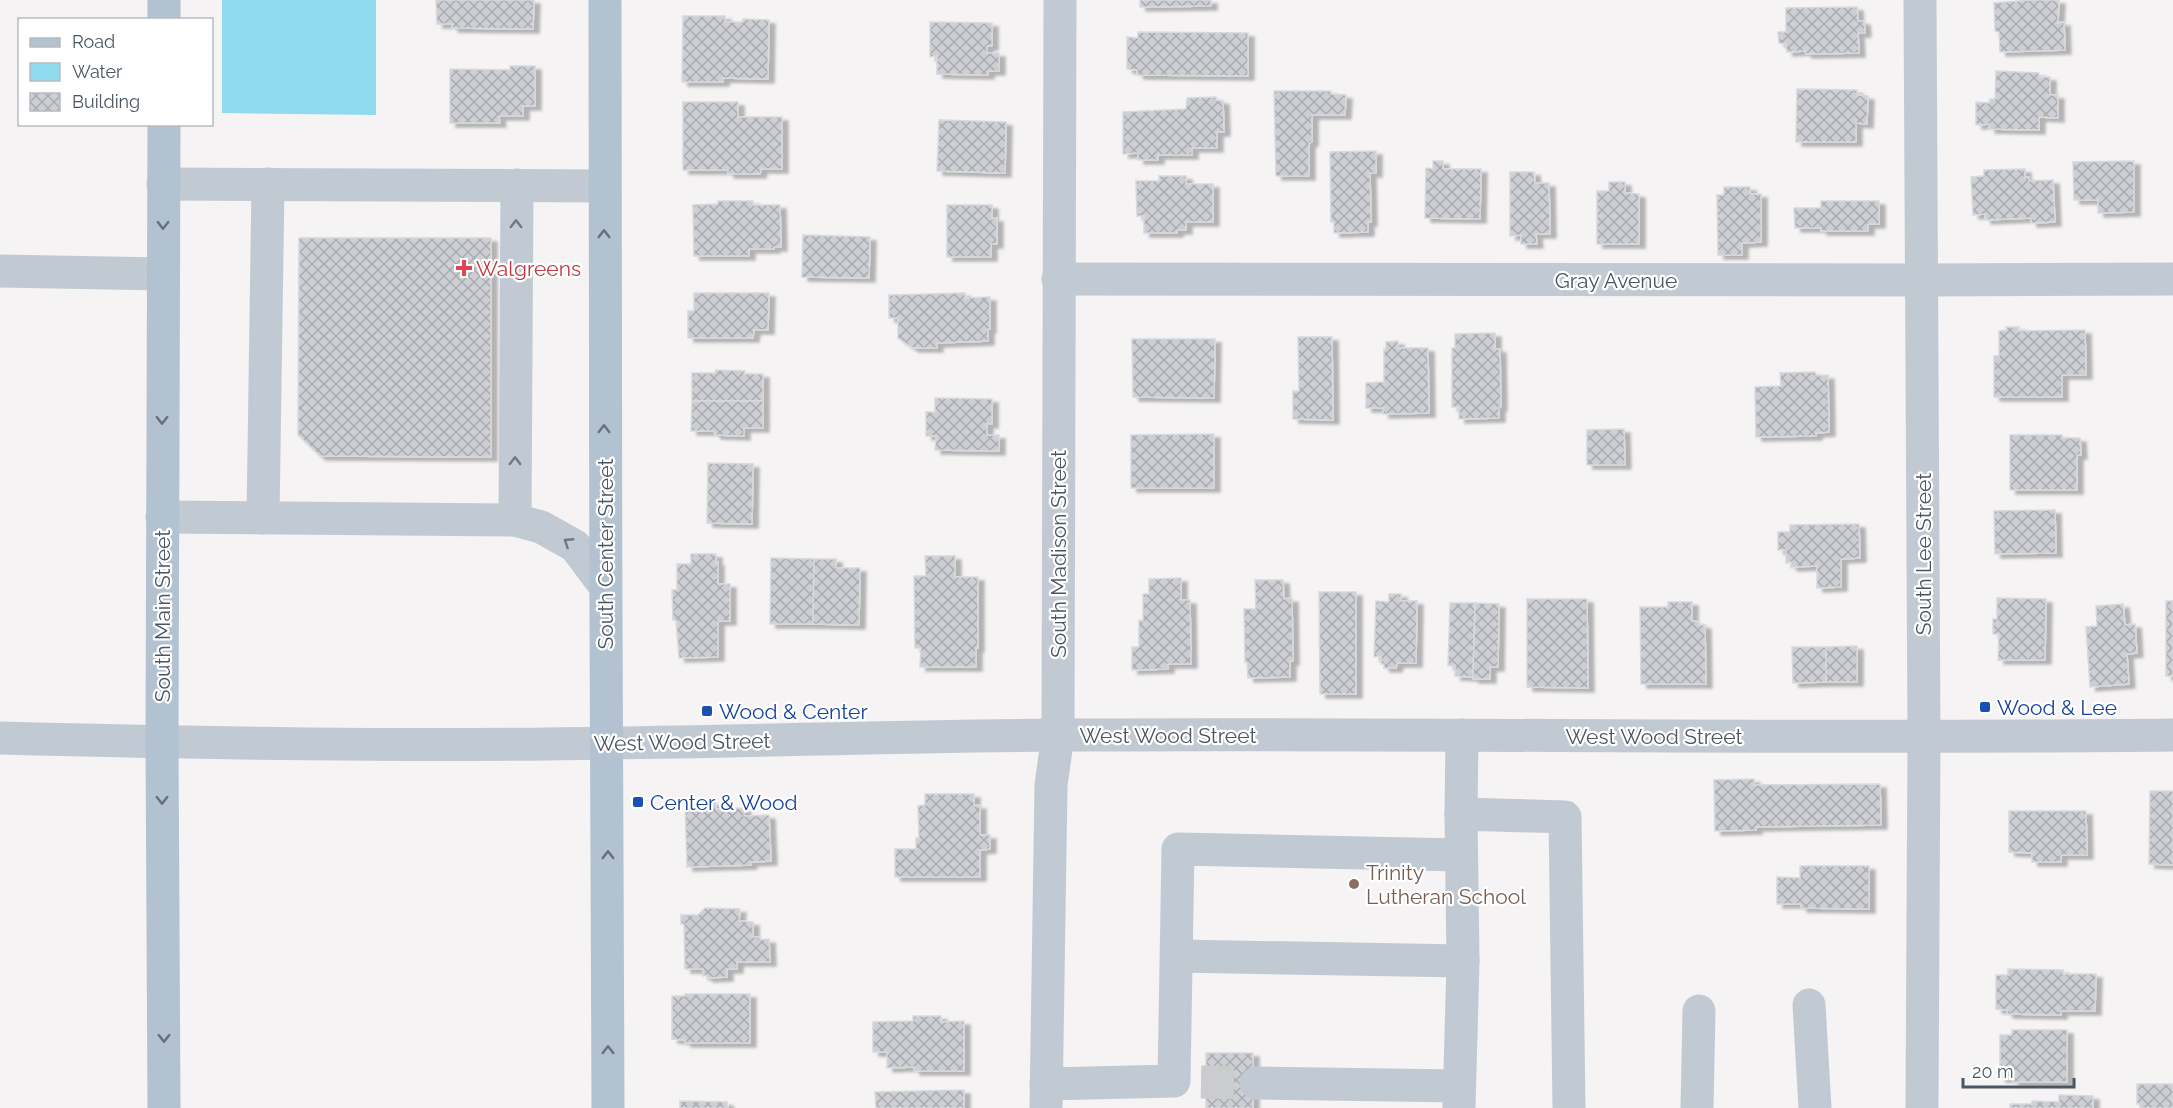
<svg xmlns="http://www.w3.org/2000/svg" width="2173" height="1108" font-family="Raleway,sans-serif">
	<defs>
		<pattern id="building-cross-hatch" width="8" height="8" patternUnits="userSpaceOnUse" patternTransform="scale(1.5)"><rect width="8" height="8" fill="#cdcfd5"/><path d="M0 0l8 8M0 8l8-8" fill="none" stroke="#a8abb0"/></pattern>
		<filter id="shadow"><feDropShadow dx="6" dy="4" stdDeviation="1.5" flood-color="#0004"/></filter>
	</defs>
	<rect width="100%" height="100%" fill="#f5f3f3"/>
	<path fill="#90daee" d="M222 0H376V115L222 113Z"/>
	<g fill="url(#building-cross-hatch)" stroke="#d7d9de" stroke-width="1.5" filter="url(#shadow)">
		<path d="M436 0H534L533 29 452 28 453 24H437Z"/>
		<path d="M1140 0H1211V6L1140 7Z"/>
		<path d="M2031 0H2059L2058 23 2064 22 2065 50 2000 52 1999 32 1995 31 1994 3Z"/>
		<path d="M1857 7 1858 21H1864L1865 33H1858L1859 53 1806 54 1805 51 1787 52 1786 44 1779 43 1778 32H1786V8Z"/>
		<path d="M683 16H725V22H743V19L769 20 768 79 723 78V82H682Z"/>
		<path d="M930 22 992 23V46H987V53H999V71H988V75L937 74V56L930 57Z"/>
		<path d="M1138 32 1248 33V76L1138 75 1137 70 1127 69V37L1138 38Z"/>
		<path d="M510 66H535V106H523V116H499L500 123H450V69L510 70Z"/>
		<path d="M1996 71 2039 73V77H2050V95H2058V118L2039 117V130L1989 129 1990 124 1976 125V102L1989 103 1990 99H1995Z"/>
		<path d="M1797 89 1857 90V95L1868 96 1867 124 1856 123V142H1796Z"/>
		<path d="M1274 91H1331V94L1346 95 1345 115H1312V142L1309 143V176H1276Z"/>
		<path d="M1216 97V100L1223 101 1224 132H1217V148H1192V155H1158V160H1138V153L1123 154V112L1186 109 1187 98Z"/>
		<path d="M683 102H738V117H782V169H761L760 174H728V170H683Z"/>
		<path d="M939 120 1006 122 1005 173 937 171Z"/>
		<path d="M1376 151V173H1370L1371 222H1368V232L1334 233V222H1331L1330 152Z"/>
		<path d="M1433 161H1443V169H1481L1480 219 1425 218 1426 168 1433 169Z"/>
		<path d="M2134 161V212L2098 213V200H2074L2073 162Z"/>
		<path d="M2025 169V178L2029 177V181L2053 180 2055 222 2031 223V218L1985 220V214L1973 215 1971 177 1984 176V170Z"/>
		<path d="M1510 172H1534L1535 183H1549L1550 234H1536L1537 244H1521V235L1510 236Z"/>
		<path d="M1159 176H1186V184H1213V222H1186V230H1177V233H1144V216H1137L1136 181H1159Z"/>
		<path d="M1609 182H1625V193L1639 194V244H1597V191H1609Z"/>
		<path d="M1724 187H1750V194H1761V242L1742 243V255H1718L1717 195H1724Z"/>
		<path d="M718 201H753V205H780L781 247H774V249H749V256H694L693 205 718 204Z"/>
		<path d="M1821 201H1879V224H1868V231H1821V228H1795L1794 208H1821Z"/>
		<path d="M947 205H992V219L997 218V244H991V257H947Z"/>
		<path d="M803 235 870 237 869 278 802 277Z"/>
		<path d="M299 238H491V457L320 456 298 435Z"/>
		<path d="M694 293H769L768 330H754L753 338H688V311H694Z"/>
		<path d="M965 293V298L990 297V329H988V341L937 343V348H913L898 338V318H889V295Z"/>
		<path d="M2006 327H2019L2018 331 2085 330 2086 375H2062V397H1994V356H1999V331L2007 330Z"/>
		<path d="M1495 333V349H1500L1501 407H1499V418L1459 419V407H1452V348H1455V334Z"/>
		<path d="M1298 337H1332L1333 420 1293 419V391H1299Z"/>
		<path d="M1132 339H1215L1214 398 1133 397Z"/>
		<path d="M1398 341V348H1428L1429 413 1383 414V408H1366V383L1384 382V349H1386V342Z"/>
		<path d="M716 370 745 371 744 374H763V401H692V373H715Z"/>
		<path d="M1815 372 1816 376 1828 375 1829 432 1816 433V436L1756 437 1755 387 1781 386 1780 373Z"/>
		<path d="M935 398 992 399V424L987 423V435H999V451L935 450 936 436H926V412H935Z"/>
		<path d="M692 401H763V428H744V436L715 435 714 431H691Z"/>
		<path d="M1624 429 1625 465H1587V430Z"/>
		<path d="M1214 434V488H1131V435Z"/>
		<path d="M2010 435H2062V438H2080L2081 455H2077V490H2010Z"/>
		<path d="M708 463 753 464 752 524 707 523Z"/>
		<path d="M2055 510 2056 553 1995 554 1994 511Z"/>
		<path d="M1859 524 1860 558 1841 559V587L1817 588V566L1791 567V562L1786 563V550H1778V532H1790V525Z"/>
		<path d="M691 554H716V563L718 562V584H730V621H718V657L679 658 676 620H673L672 590H677V564H691Z"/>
		<path d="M925 556H955V577H978V648H976V667H920L921 648H915L914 576H926Z"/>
		<path d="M771 558 814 559 813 624H770Z"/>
		<path d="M814 559H836V568H860L859 625 813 624Z"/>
		<path d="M1181 578V600H1190L1191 664H1168V669L1132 670V647H1139V620L1143 621V594H1149V579Z"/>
		<path d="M1255 580H1283L1284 599 1292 598 1293 661H1290V677L1248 678 1247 662H1245L1244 609H1256Z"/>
		<path d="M1319 592H1356V694H1320Z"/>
		<path d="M1389 594H1401V601H1417L1416 663H1397L1396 668H1384V664H1381V656L1374 657 1376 601 1389 602Z"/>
		<path d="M1997 598 2046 599 2045 660H1998L1999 634H1993V619H1997Z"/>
		<path d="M1527 599H1587L1588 688 1527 687Z"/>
		<rect x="2166" y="601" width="7" height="75"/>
		<path d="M1668 602H1692V621L1699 622V625H1705L1706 684H1641L1640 607H1668Z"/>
		<path d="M1450 603H1475L1473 677 1455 676V665L1448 666Z"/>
		<path d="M1475 603 1499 604 1498 667H1490V679H1473Z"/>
		<path d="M2123 604 2125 625 2135 624 2137 653 2127 654 2129 684 2090 687 2086 627 2097 626 2096 606Z"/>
		<path d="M1857 646V682H1826V647Z"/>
		<path d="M1792 647H1826V682L1793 683Z"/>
		<path d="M1754 779V785L1880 784 1881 825 1756 827V830L1715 831 1714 780Z"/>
		<path d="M2150 791H2173V865L2149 864Z"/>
		<path d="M925 794H974V806L980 805V835H990V849L980 850V877H895V849H916V838H919L918 806 925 805Z"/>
		<path d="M716 802V809L745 808 744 816 769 815 771 861 750 862 751 865 687 867 685 803Z"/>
		<path d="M2009 811H2086L2087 855H2061V862H2032V853L2009 852Z"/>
		<path d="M1800 866H1869V909L1801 908V904H1777V877L1800 878Z"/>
		<path d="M705 908 740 909 739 921 753 922V937H760V940L769 939 770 962H737V969H727V977L707 978V975L703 976V969H685L684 924H681V915H698Z"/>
		<path d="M2008 969 2063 970V974H2096L2095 1011H2061V1015L2007 1014V1010L1996 1009V975H2008Z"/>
		<path d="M685 994H750V1043H685V1040L672 1039V996H685Z"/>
		<path d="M913 1016H941V1022L964 1021V1071H914V1067L887 1068V1052H873V1022L913 1021Z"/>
		<path d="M2012 1030H2067V1082H2013V1078H2000V1035H2012Z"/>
		<rect x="1206" y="1053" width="47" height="55"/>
		<path d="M2137 1084H2173V1108H2140V1104H2137Z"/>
		<path d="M964 1090V1108H876L875 1092Z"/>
		<path d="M2059 1095 2093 1096V1108H2010V1104H2032V1101L2059 1102Z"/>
		<path d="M680 1101 727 1102 728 1108H680Z"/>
	</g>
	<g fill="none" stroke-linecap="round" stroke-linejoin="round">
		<path stroke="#caccce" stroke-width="33" stroke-dasharray="33 16" stroke-linecap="butt" d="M1201 1082 1256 1083"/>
		<g stroke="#c1cad2" stroke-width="33">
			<path d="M1920 0 1924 737 1922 1108"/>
			<path d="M163 184 604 186"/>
			<path d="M0 271 163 274"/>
			<path d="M1058 279 1922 280 2173 279"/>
			<path d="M162 517 515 520 541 527 575 546 605 586"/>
			<path d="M263 518 268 184"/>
			<path d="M515 520 517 185"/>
			<path d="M0 738C204 743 408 747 611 743 761 741 910 736 1059 735 1430 733 1802 739 2173 735"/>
			<path d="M1461 814 1462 735"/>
			<path d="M1177 956 1463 961"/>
			<path d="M1809 1005 1815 1108"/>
			<path d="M1256 1083 1459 1086"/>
			<path d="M1046 1084 1174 1081 1178 849 1461 855"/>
			<path d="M1046 1108 1051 785 1058 735 1060 0"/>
			<path d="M1459 1108 1463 961 1461 814 1565 817 1569 1108"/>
			<path d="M1697 1108 1699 1011"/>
		</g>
		<g stroke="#b3c2d1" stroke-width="33">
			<path d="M605 0C603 369 608 739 608 1108"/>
			<path d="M164 20V0"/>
			<path d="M164 124 162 742 164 1108"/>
		</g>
	</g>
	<defs><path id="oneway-chevron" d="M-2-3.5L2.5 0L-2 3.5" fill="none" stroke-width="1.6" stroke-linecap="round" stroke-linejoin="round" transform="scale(1.5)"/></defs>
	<g stroke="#6e7983">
		<use href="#oneway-chevron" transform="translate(516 224) rotate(-90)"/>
		<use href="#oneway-chevron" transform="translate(515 461) rotate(-90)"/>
		<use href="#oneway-chevron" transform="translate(568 542) rotate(-147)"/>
	</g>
	<g stroke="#64717d">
		<use href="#oneway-chevron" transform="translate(163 225) rotate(91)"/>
		<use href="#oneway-chevron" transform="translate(604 234) rotate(-90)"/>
		<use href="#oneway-chevron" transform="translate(162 420) rotate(90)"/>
		<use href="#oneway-chevron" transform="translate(604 429) rotate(-90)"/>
		<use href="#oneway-chevron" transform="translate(162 800) rotate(90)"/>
		<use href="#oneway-chevron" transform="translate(608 855) rotate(-90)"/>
		<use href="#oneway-chevron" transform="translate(164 1038) rotate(90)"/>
		<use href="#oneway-chevron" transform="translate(608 1050) rotate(-90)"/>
	</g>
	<path fill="#e0444e" stroke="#fff" stroke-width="2" d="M461 259h6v6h6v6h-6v6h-6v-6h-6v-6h6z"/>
	<g fill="#1a4fb4" stroke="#fff" stroke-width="2">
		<rect x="1979" y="701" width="12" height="12" rx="3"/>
		<rect x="701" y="705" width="12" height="12" rx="3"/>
		<rect x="632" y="796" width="12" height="12" rx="3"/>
	</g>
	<circle fill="#8d6e63" stroke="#fff" stroke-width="2" cx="1354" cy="884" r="6"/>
	<g text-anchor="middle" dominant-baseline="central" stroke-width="4.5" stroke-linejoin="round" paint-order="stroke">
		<g font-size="21" fill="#be3a42" stroke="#fff" text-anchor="start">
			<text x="476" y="268">Walgreens</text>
		</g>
		<g font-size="21" fill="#4a5661" stroke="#fff">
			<text x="1616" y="280">Gray Avenue</text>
			<text transform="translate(605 554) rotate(-90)">South Center Street</text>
			<text transform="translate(1058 554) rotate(-90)">South Madison Street</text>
			<text transform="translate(1923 554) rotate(-90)">South Lee Street</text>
			<text transform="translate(162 616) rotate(-90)">South Main Street</text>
			<text x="1168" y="735">West Wood Street</text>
			<text x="1654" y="736">West Wood Street</text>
			<text transform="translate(682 742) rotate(-1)">West Wood Street</text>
		</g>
		<g font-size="21" fill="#164399" stroke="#fff" text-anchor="start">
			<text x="1997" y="707">Wood &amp; Lee</text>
			<text x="719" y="711">Wood &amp; Center</text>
			<text x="650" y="802">Center &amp; Wood</text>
		</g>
		<g font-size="21" fill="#785e54" stroke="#fff" text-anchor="start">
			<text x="1366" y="872">Trinity<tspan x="1366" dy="24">Lutheran School</tspan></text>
		</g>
	</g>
	<rect x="18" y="18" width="195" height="108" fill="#ffffff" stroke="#b7bbc0" stroke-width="1.5"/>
	<rect x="30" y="38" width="30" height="9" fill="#b3c2d1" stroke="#b7bbc0" stroke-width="1.5"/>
	<text x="72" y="48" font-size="18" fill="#4a5661">Road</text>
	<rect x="30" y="63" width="30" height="18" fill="#90daee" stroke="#b7bbc0" stroke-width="1.5"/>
	<text x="72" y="78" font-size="18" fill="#4a5661">Water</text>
	<rect x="30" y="93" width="30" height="18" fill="url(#building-cross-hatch)" stroke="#b7bbc0" stroke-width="1.5"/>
	<text x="72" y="108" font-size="18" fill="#4a5661">Building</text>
	<path d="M1963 1078v9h111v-9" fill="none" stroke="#4a5661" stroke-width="3"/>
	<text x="1972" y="1078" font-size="18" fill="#4a5661" stroke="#ffffff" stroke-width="4.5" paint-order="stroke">20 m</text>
</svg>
